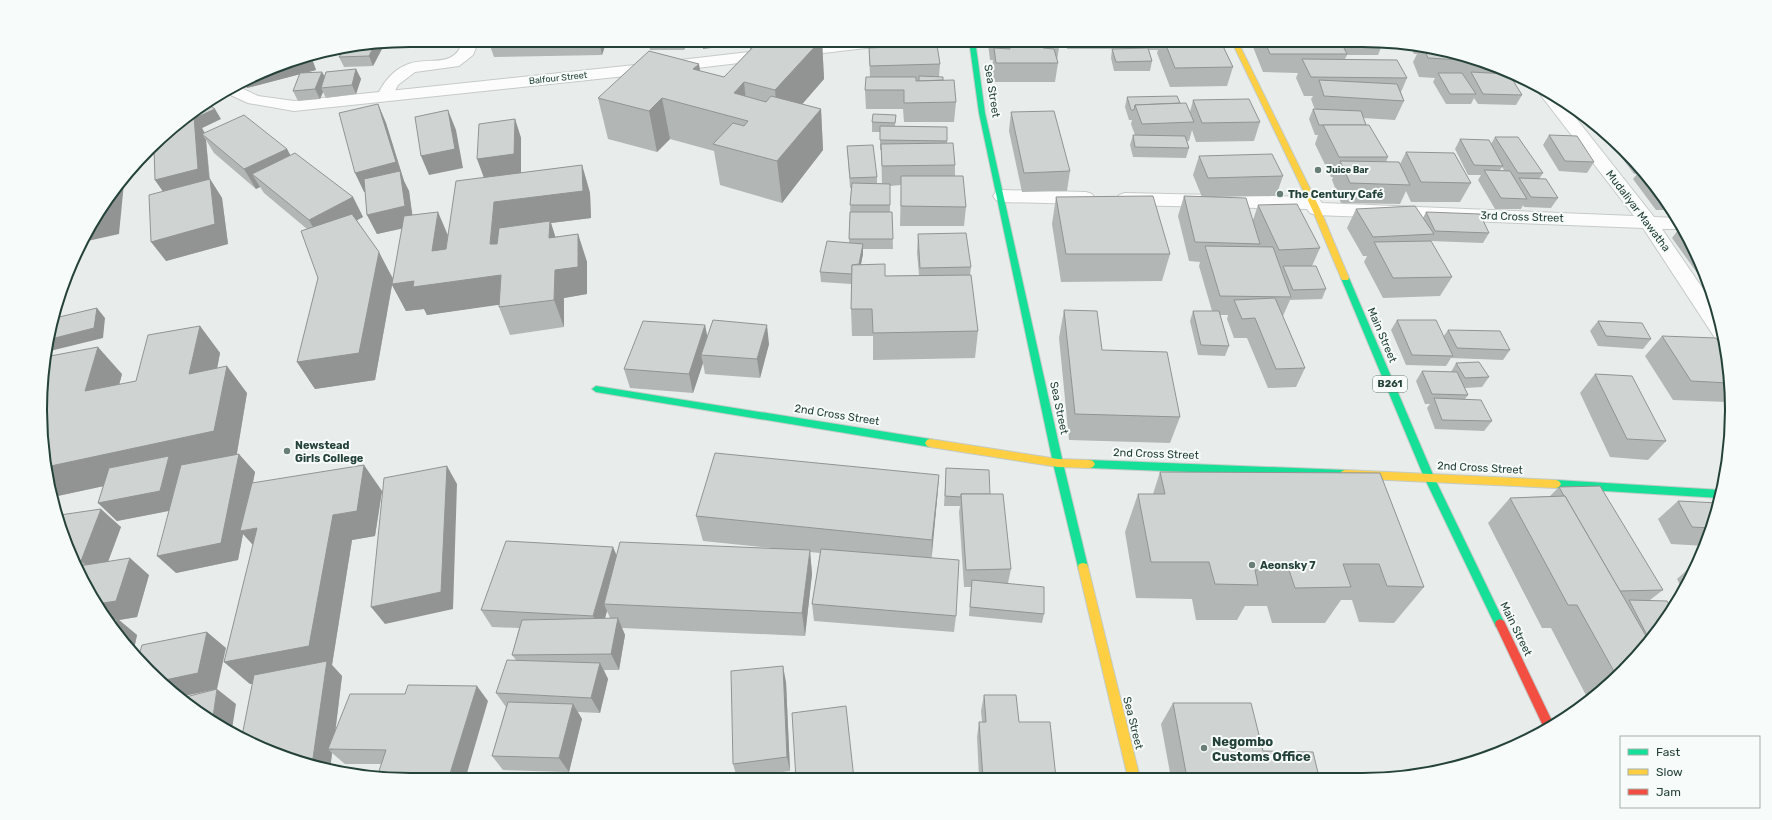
<svg xmlns="http://www.w3.org/2000/svg" width="1772" height="820" font-family="Rubik,sans-serif">
	<rect width="100%" height="100%" fill="#e8edeb"/>
	<g fill="none" stroke-linecap="round" stroke-linejoin="round">
		<defs>
			<path id="lane" d="M463 40H479L473 55 459 66 415 72 398 85 391 99 385 101 379 99 377 96C383 83 392 71 406 65 427 55 455 71 463 40Z"/>
			<g id="street">
				<path d="M853 40H899L896 43 891 45 663 72 294 111 248 103 222 91 235 85 258 96 294 101 663 62Z"/>
				<path d="M1539 87 1560 98 1654 217 1677 218 1683 229H1662L1716 308 1725 343 1717 341 1643 228 1316 215 1310 213 1307 209 1125 205 1119 203 1116 199 1119 195 1125 193 1313 197 1319 199 1322 203 1634 216 1539 93 1537 90Z"/>
				<path d="M1002 190 1086 192 1092 194 1095 198 1092 202 1086 204 1002 202 996 200 993 196 996 192Z"/>
			</g>
			<g id="fast">
				<path d="M969 40H975L985 113 1063 463 1088 567 1087 570 1083 571 1079 570 1078 567 1053 463 979 113Z"/>
				<path d="M1345 275 1349 278 1434 477 1505 624 1504 627 1500 629 1496 627 1424 477 1341 278Z"/>
				<path d="M596 386 930 439 933 440 935 443 933 446 930 447 596 392 592 389Z"/>
				<path d="M1090 460 1345 470 1348 471 1350 474 1348 477 1345 478 1090 468 1087 467 1085 464 1087 461Z"/>
				<path d="M1556 480 1721 490H1722L1720 498 1556 488 1553 487 1551 484 1553 481Z"/>
			</g>
			<g id="slow">
				<path d="M1231 40H1237L1320 209 1349 278 1348 280H1342L1341 278 1312 209Z"/>
				<path d="M930 439 1058 459 1090 460 1093 461 1095 464 1093 467 1090 468 1058 467 930 447 927 446 925 443 927 440Z"/>
				<path d="M1345 470 1556 480 1559 481 1561 484 1559 487 1556 488 1345 478 1342 477 1340 474 1342 471Z"/>
				<path d="M1083 563 1087 564 1088 567 1140 778H1128L1078 567 1079 564Z"/>
			</g>
			<path id="jam" d="M1500 619 1504 621 1553 723 1544 728 1495 624 1496 621Z"/>
		</defs>
		<use href="#lane" stroke="#c5cac8" stroke-width="2"/>
		<use href="#street" stroke="#c5cac8" stroke-width="2"/>
		<use href="#fast" stroke="#c3cbc8" stroke-width="2"/>
		<use href="#slow" stroke="#c3cbc8" stroke-width="2"/>
		<use href="#jam" stroke="#c3cbc8" stroke-width="2"/>
		<use href="#lane" fill="#fcfcfc" fill-rule="evenodd"/>
		<use href="#street" fill="#fcfcfc" fill-rule="evenodd"/>
		<use href="#fast" fill="#16e098" fill-rule="evenodd"/>
		<use href="#slow" fill="#ffcf43" fill-rule="evenodd"/>
		<use href="#jam" fill="#f24e42" fill-rule="evenodd"/>
	</g>
	<g fill="#b2b6b5" fill-rule="evenodd">
		<path d="M410 40H430L401 41Z"/>
		<path d="M488 40H607L602 55 494 57Z"/>
		<path d="M648 40H687L684 50H650Z"/>
		<path d="M822 40 824 79 802 104 821 109 823 150 782 203 720 185 714 151 670 139 657 152 608 139 598 98 700 71 724 77 750 50 749 41Z"/>
		<path d="M988 40H1059L1060 42 1057 60 1058 63 1055 82H994L992 67 993 60H990L988 44Z"/>
		<path d="M1066 40H1220L1233 67 1227 86 1170 87 1157 53 1158 50H1148L1152 61 1150 71H1114L1111 58 1112 49H1067Z"/>
		<path d="M1246 40H1362L1382 45 1378 55H1347L1345 59 1407 78 1401 92 1404 101 1395 120 1363 118 1366 125 1388 157 1386 162 1400 164 1406 152 1471 183 1460 202H1411L1406 191 1400 204 1341 203 1332 180 1333 177H1331L1315 144 1318 135H1315L1309 119 1313 109 1315 110 1311 99 1313 96H1304L1296 78 1298 73 1263 72 1253 47 1255 43 1247 42Z"/>
		<path d="M384 45 373 66 344 67 339 57Z"/>
		<path d="M1409 45 1434 47 1503 68 1517 75 1514 81H1513L1522 95 1516 105 1478 104 1474 98 1471 104H1446L1433 82 1435 78 1419 77 1413 62 1417 54H1414Z"/>
		<path d="M869 48 940 64 939 77 943 80 956 102 954 122H904L903 109H866L865 90 870 77Z"/>
		<path d="M311 56 316 70 305 73 322 72 324 76 326 72 356 69 361 79 356 94 326 98 323 92 320 99 298 101 293 91 300 74 247 88 243 81 291 60Z"/>
		<path d="M1127 97 1180 103 1190 112 1193 100 1260 122 1254 141 1196 142 1192 130 1189 141H1187L1189 148 1186 158 1133 157 1130 145 1133 135H1135L1131 124 1132 120H1129L1125 107Z"/>
		<path d="M378 104 386 123 404 181 409 191 412 215 448 236 484 177 515 119 521 138V173L582 165 590 193 591 218 551 223 555 237 578 234 587 262V294L564 298V327L510 335 499 307V304L427 315 424 309 406 311 392 285 375 380 315 389 297 362 318 278 307 229 264 193 260 187 256 189 214 153 206 140 210 179 222 198 228 244 166 261 163 191 155 180 154 147 221 119 202 128 204 133 287 149 290 155 353 197 363 217 357 220 393 278 402 228 377 234 367 215 365 192H364Z"/>
		<path d="M1011 112 1070 171 1067 191 1022 192 1009 131Z"/>
		<path d="M896 115 895 126 947 127V143L955 165V176L966 207 964 226H900L901 185 890 186V212H892L893 249H863V254L861 264 885 276 919 275 917 253 918 234 971 267 970 275 978 331 975 358 873 360V336H852L851 309V284L821 282 820 272 849 243 851 188H850L847 146 877 177V183H882L881 150H880V132H872V122Z"/>
		<path d="M1549 135 1594 162 1587 173 1559 171 1543 145Z"/>
		<path d="M1495 137 1543 173 1539 179 1558 198 1551 208 1524 207 1523 205 1521 209H1495L1478 180 1481 175H1468L1455 149 1460 139 1491 144ZM1502 167 1504 170H1500Z"/>
		<path d="M1620 145 1623 148 1670 204 1673 210H1656L1633 179 1637 174H1634L1616 150Z"/>
		<path d="M1199 156 1283 176 1276 196 1214 197 1253 220 1258 205 1320 248 1312 266 1326 289 1322 299 1290 300 1283 316 1305 368 1296 387 1268 388 1247 338H1234L1227 319 1228 315H1220L1229 346 1225 356 1198 355 1190 321 1193 311H1212L1199 266 1200 262 1189 261 1178 216 1184 196 1202 197 1193 175Z"/>
		<path d="M1056 197 1170 254 1162 281 1061 282 1052 224Z"/>
		<path d="M1356 209 1423 218 1426 212 1489 233 1483 243 1430 241H1429L1452 277 1440 296 1383 298 1364 262 1367 256H1363L1347 228Z"/>
		<path d="M1681 226 1704 268 1706 277H1700L1672 238Z"/>
		<path d="M1708 283 1710 289 1707 284Z"/>
		<path d="M1064 310 1102 350 1180 417 1170 443 1069 440 1059 338Z"/>
		<path d="M1397 320 1443 337 1448 330 1510 350 1503 360 1451 358 1446 366 1406 365 1391 330Z"/>
		<path d="M1598 321 1651 339 1643 349 1598 346 1590 331Z"/>
		<path d="M705 325 707 337 769 344 760 378 705 374 703 363 693 393 630 388 624 369Z"/>
		<path d="M200 326 220 353 217 368 247 393 237 454 255 472 253 483 382 491 375 536 352 540 332 665 342 676 335 733 488 701 381 764H345L332 753 330 770 269 752 252 684H250L224 662 253 545 243 534 238 560 176 573 169 511 117 521 98 503 103 486 53 497 122 374 119 385 136 381Z"/>
		<path d="M1662 336 1726 353 1731 399 1727 402 1673 400 1645 356Z"/>
		<path d="M1456 363 1489 377 1482 387 1465 388 1468 395 1465 399 1492 421 1484 431 1435 429 1427 408 1430 404H1425L1416 381 1422 371 1451 372Z"/>
		<path d="M1595 374 1666 441 1648 460 1610 457 1580 393Z"/>
		<path d="M946 468 990 494 1011 569 1008 583 1044 614 1042 623 969 616 971 587H964L959 512 960 506H944Z"/>
		<path d="M1160 472 1380 473 1424 587 1394 623 1359 622 1352 600H1341L1325 623H1272L1267 606H1245L1237 620H1196L1192 599 1136 598 1125 532 1138 494H1153Z"/>
		<path d="M939 475 937 500 931 558 956 616 954 632 814 621 812 604 820 553 810 552 812 574 805 636 622 628 625 635 619 670H604L608 679 600 713 578 712 582 719 569 772 503 770 492 756 506 707 496 693 516 660 512 655 519 628 492 627 481 610 613 547 617 556 772 548 703 541 696 516ZM607 611 610 618H605Z"/>
		<path d="M1559 487 1663 590 1650 600 1656 635 1589 701 1551 628H1542L1488 523 1510 498 1550 496Z"/>
		<path d="M1678 501 1719 503 1706 546 1671 544 1658 519Z"/>
		<path d="M60 515 121 527 108 561 149 575 137 617 119 620 137 635 134 649 89 595Z"/>
		<path d="M1687 570H1693L1682 589 1677 579Z"/>
		<path d="M786 682 790 771 737 778 733 764Z"/>
		<path d="M984 695 1019 722 1056 778H979L977 737 979 722H982L981 711Z"/>
		<path d="M1173 703 1263 751 1319 777 1171 778 1161 724Z"/>
	</g>
	<g fill="#919493">
		<path d="M599 40H607L602 55Z"/>
		<path d="M683 40H687L684 50Z"/>
		<path d="M702 40H743L744 44 703 49Z"/>
		<path d="M821 40H822L824 79 779 131 775 90Z"/>
		<path d="M384 44V45L373 66 369 56 374 46Z"/>
		<path d="M311 56 316 70 247 88 243 81 291 60Z"/>
		<path d="M699 64 706 104 693 69Z"/>
		<path d="M356 69 361 79 356 94 352 85Z"/>
		<path d="M322 72 327 81 321 88 323 92 320 99 315 89Z"/>
		<path d="M744 82 748 121 734 93Z"/>
		<path d="M662 98 670 139 657 152 649 111Z"/>
		<path d="M378 104 386 123 404 181 409 191 414 226 377 234 367 215 402 182 364 192 355 173Z"/>
		<path d="M215 109 221 119 202 128 206 135 202 134 206 140 210 188 168 199 155 180 194 116Z"/>
		<path d="M821 109 823 150 782 203 777 161Z"/>
		<path d="M448 110 456 130 463 168 429 175 421 156Z"/>
		<path d="M515 119 521 138V173L484 178 477 159Z"/>
		<path d="M287 149 298 169 252 174 260 187 256 189 244 169Z"/>
		<path d="M582 165 590 193 591 218 551 223 559 248 501 272 490 244 494 202Z"/>
		<path d="M210 179 222 198 228 244 166 261 151 242Z"/>
		<path d="M124 183 119 234 83 242 89 225Z"/>
		<path d="M353 197 363 217 320 240 309 220Z"/>
		<path d="M438 212 450 240 445 278 432 251Z"/>
		<path d="M578 234 587 262V294L564 298V327L554 300 555 270Z"/>
		<path d="M863 244V254L857 284V274Z"/>
		<path d="M379 252 393 279 414 281 501 275 512 303 427 315 424 309 406 311 392 285 375 380 315 389 297 362Z"/>
		<path d="M97 308 105 318 103 338 46 352 47 340Z"/>
		<path d="M705 325 709 345 701 355 703 363 693 393 689 374Z"/>
		<path d="M767 325 769 344 760 378 757 359Z"/>
		<path d="M200 326 220 353 211 401 189 374Z"/>
		<path d="M98 347 122 374 110 418 85 391Z"/>
		<path d="M227 366 247 393 236 458 178 509 117 521 98 503 165 473 53 497 47 482 46 467Z"/>
		<path d="M239 454 255 472 243 531 257 528 263 556 243 534 238 560 176 573 157 556Z"/>
		<path d="M364 465 382 491 375 536 352 540 332 665 342 676 333 750 328 749 332 753 330 770 312 765 325 670 250 684 224 662 333 515Z"/>
		<path d="M447 466 457 484 453 609 385 624 371 607Z"/>
		<path d="M939 475 937 500 931 565 932 540Z"/>
		<path d="M101 509 121 527 102 578 81 561Z"/>
		<path d="M613 547 620 564 604 604 607 611 601 633 593 616Z"/>
		<path d="M810 550 812 574 805 636 802 613Z"/>
		<path d="M130 558 149 575 137 617 119 620 137 635 134 649 97 604Z"/>
		<path d="M618 618 625 635 619 670 611 654Z"/>
		<path d="M207 632 226 648 217 689 180 697 166 688 160 681Z"/>
		<path d="M600 663 608 679 600 713 591 698Z"/>
		<path d="M783 666 786 682 790 771 787 757Z"/>
		<path d="M477 686 488 701 465 780H448Z"/>
		<path d="M217 689 236 704 232 729 213 717Z"/>
		<path d="M573 704 582 719 569 772 559 758Z"/>
	</g>
	<g fill="#cfd4d2" stroke="#919493">
		<path d="M750 40H821L775 90 744 82 734 93 766 102 771 96 821 109 777 161 713 144 733 123 744 126 748 121 662 98 649 111 598 98 649 51 699 64 693 69 724 77 757 43 749 41Z"/>
		<path d="M992 40H1059L1060 42H1042L1043 48 1054 49 1058 63H996L994 48 1010 49 1009 41 992 42Z"/>
		<path d="M1164 40H1220L1233 67 1175 68Z"/>
		<path d="M1264 40H1340L1347 54H1270Z"/>
		<path d="M1340 40H1362L1380 42 1382 45 1343 46Z"/>
		<path d="M937 45 940 64 870 66 869 48Z"/>
		<path d="M374 46 369 56 339 57 343 51Z"/>
		<path d="M1423 46 1434 47 1479 61 1428 58Z"/>
		<path d="M1148 48 1152 61 1116 62 1112 49Z"/>
		<path d="M1302 59 1397 60 1407 78 1311 77Z"/>
		<path d="M1499 67 1503 68 1508 71 1501 70Z"/>
		<path d="M356 69 352 85 321 88 326 72Z"/>
		<path d="M322 72 315 89 293 91 300 73Z"/>
		<path d="M1471 72 1509 74 1522 95 1483 94Z"/>
		<path d="M1438 73H1462L1476 94H1450Z"/>
		<path d="M919 76 943 77V80L919 81Z"/>
		<path d="M866 77H916V81L954 80 956 102 904 103V90H865Z"/>
		<path d="M1319 80 1397 84 1404 101 1324 96Z"/>
		<path d="M1177 96 1180 103 1135 105 1134 110H1131L1127 97Z"/>
		<path d="M1249 99 1260 122 1202 123 1193 100Z"/>
		<path d="M206 103 215 109 195 118 194 116 186 117Z"/>
		<path d="M1186 103 1194 122 1142 124 1135 105Z"/>
		<path d="M378 104 396 162 355 173 339 113Z"/>
		<path d="M1313 109 1361 111 1366 125H1319Z"/>
		<path d="M448 110 455 149 421 156 415 117Z"/>
		<path d="M1054 111 1070 171 1024 173 1011 112Z"/>
		<path d="M873 114 896 115 895 123 872 122Z"/>
		<path d="M244 115 287 149 244 169 202 134Z"/>
		<path d="M194 116 198 169 155 180 154 147 166 132 186 117Z"/>
		<path d="M515 119 514 154 477 159 479 124Z"/>
		<path d="M1323 125H1369L1388 157H1339Z"/>
		<path d="M880 126 947 127V141L880 140Z"/>
		<path d="M1133 135 1185 136 1189 148 1135 147Z"/>
		<path d="M1549 135 1577 136 1594 162 1565 161Z"/>
		<path d="M1495 137H1518L1543 173H1518Z"/>
		<path d="M1460 139 1489 140 1503 166 1474 165Z"/>
		<path d="M953 143 955 165 882 166 881 144Z"/>
		<path d="M873 145 877 177 850 178 847 146Z"/>
		<path d="M1406 152 1454 153 1471 183 1421 182Z"/>
		<path d="M295 153 353 197 309 220 252 174Z"/>
		<path d="M1272 154 1283 176 1208 178 1199 156Z"/>
		<path d="M1340 161 1399 162 1410 185 1350 183Z"/>
		<path d="M582 165 583 191 494 202 490 244H497L499 228 550 221 549 238 578 234V267L555 270 554 300 499 307 501 275 413 287 414 281 392 284 404 216 438 212 432 251 446 249 456 181Z"/>
		<path d="M1484 170 1510 171 1527 199 1501 198Z"/>
		<path d="M400 171 405 206 367 215 364 179Z"/>
		<path d="M901 176H963L966 207 901 206Z"/>
		<path d="M1519 178 1546 179 1558 198 1531 197Z"/>
		<path d="M210 179 215 224 151 242 149 195Z"/>
		<path d="M852 183 890 184V205H850Z"/>
		<path d="M1153 196 1170 254H1066L1056 197Z"/>
		<path d="M1184 196 1246 198 1260 244 1195 242Z"/>
		<path d="M1297 204 1320 248 1279 250 1258 205Z"/>
		<path d="M1415 206 1434 234 1373 237 1356 209Z"/>
		<path d="M850 212H892L893 239H849Z"/>
		<path d="M1426 212 1480 214 1489 233 1435 231Z"/>
		<path d="M352 214 379 252 359 353 297 362 318 278 301 231Z"/>
		<path d="M966 233 971 267 920 268 918 234Z"/>
		<path d="M827 241 863 244 859 264 852 265V274L820 272Z"/>
		<path d="M1431 241 1452 277 1393 278 1374 242Z"/>
		<path d="M1205 246 1273 247 1291 297 1220 296Z"/>
		<path d="M885 264V276L971 275 978 331 873 333 872 309H851L852 265Z"/>
		<path d="M1283 266H1316L1326 289 1293 290Z"/>
		<path d="M1275 298 1305 368 1276 369 1255 318 1242 319 1234 300Z"/>
		<path d="M97 308 94 328 47 340 55 318Z"/>
		<path d="M1064 310 1097 311 1102 350 1167 352 1180 417 1075 414Z"/>
		<path d="M1193 311H1219L1229 346 1201 345Z"/>
		<path d="M713 320 767 325 757 359 701 355Z"/>
		<path d="M1397 320H1436L1453 356 1412 355Z"/>
		<path d="M643 321 705 325 689 374 624 369Z"/>
		<path d="M1598 321 1642 323 1651 339 1606 336Z"/>
		<path d="M200 326 189 374 227 366 214 431 46 467 40 410 45 357 98 347 85 391 136 381 148 335Z"/>
		<path d="M1448 330 1500 331 1510 350 1457 348Z"/>
		<path d="M1662 336 1716 338 1726 353 1729 383 1691 381Z"/>
		<path d="M1479 362 1489 377 1465 378 1456 363Z"/>
		<path d="M1422 371 1457 372 1468 395 1432 394Z"/>
		<path d="M1595 374 1632 376 1666 441 1627 439Z"/>
		<path d="M1434 398 1481 400 1492 421 1442 420Z"/>
		<path d="M715 453 939 475 932 540 696 516Z"/>
		<path d="M239 454 221 543 157 556 181 465Z"/>
		<path d="M169 456 160 491 98 503 109 468Z"/>
		<path d="M364 465 357 511 333 515 309 646 224 662 257 528 240 531 252 483Z"/>
		<path d="M447 466 441 592 371 607 384 478Z"/>
		<path d="M946 468 989 470 990 494H961V497L945 496Z"/>
		<path d="M1160 472 1380 473 1424 587 1387 586 1379 564H1343L1351 587 1295 588 1289 570H1255L1258 585 1215 584 1209 562H1151L1138 494H1165Z"/>
		<path d="M1600 486 1663 590 1620 591 1565 496H1564L1559 487Z"/>
		<path d="M961 494H1003L1011 569 966 570Z"/>
		<path d="M1565 496 1649 641 1616 675 1577 605H1568L1510 498Z"/>
		<path d="M1678 501 1719 503 1711 528 1692 527Z"/>
		<path d="M101 509 81 561H77L60 515Z"/>
		<path d="M506 541 613 547 593 616 481 610Z"/>
		<path d="M620 542 810 550 802 613 604 604Z"/>
		<path d="M821 549 959 560 956 616 812 604Z"/>
		<path d="M130 558 116 601 97 604 89 595 79 566Z"/>
		<path d="M1687 570H1693L1690 575Z"/>
		<path d="M972 580 1044 587V614L970 607Z"/>
		<path d="M1629 600 1667 601 1671 608 1656 635 1650 641Z"/>
		<path d="M618 618 611 654 512 655 522 620Z"/>
		<path d="M117 619 115 626 110 620Z"/>
		<path d="M207 632 198 673 160 681 139 655 142 645Z"/>
		<path d="M507 660 600 663 591 698 496 693Z"/>
		<path d="M327 661 312 765 269 752 242 736 254 675Z"/>
		<path d="M783 666 787 757 733 764 731 671Z"/>
		<path d="M408 685 477 686 448 780H410L377 777 386 750 328 749 350 694H405Z"/>
		<path d="M217 689 213 717 182 698Z"/>
		<path d="M984 695H1016L1019 722H1050L1056 778H983L979 722H986Z"/>
		<path d="M508 702 573 704 559 758 492 756Z"/>
		<path d="M1173 703H1251L1263 751 1313 752 1319 777 1187 778Z"/>
		<path d="M846 706 854 779H796L792 713Z"/>
	</g>
	<g fill="#697e78" stroke="#f7fbf9" stroke-width="1.5">
		<circle cx="1318" cy="170" r="4"/>
		<circle cx="1280" cy="194" r="4"/>
		<circle cx="287" cy="451" r="4"/>
		<circle cx="1252" cy="565" r="4"/>
		<circle cx="1204" cy="748" r="4"/>
	</g>
	<g text-anchor="middle" dominant-baseline="central" stroke-width="4" stroke-linejoin="round" paint-order="stroke">
		<g font-size="9" fill="#24423a" stroke="#f7fbf9">
			<text transform="translate(558 78) rotate(-6)">Balfour Street</text>
		</g>
		<g font-size="9" font-weight="bold" fill="#24423a" stroke="#f7fbf9" text-anchor="start">
			<text x="1326" y="170">Juice Bar</text>
		</g>
		<rect fill="#f7fbf9" stroke="#637a73" stroke-width="1" x="1373" y="376" width="34" height="16" rx="3"/>
		<g font-size="10" font-weight="bold" fill="#24423a">
			<text x="1390" y="384">B261</text>
		</g>
		<g font-size="11" fill="#24423a" stroke="#f7fbf9">
			<text transform="translate(992 91) rotate(81)">Sea Street</text>
			<text transform="translate(1638 211) rotate(53)">Mudaliyar Mawatha</text>
			<text transform="translate(1522 217) rotate(2)">3rd Cross Street</text>
			<text transform="translate(1382 335) rotate(67)">Main Street</text>
			<text transform="translate(1059 408) rotate(78)">Sea Street</text>
			<text transform="translate(837 415) rotate(9)">2nd Cross Street</text>
			<text transform="translate(1156 454) rotate(2)">2nd Cross Street</text>
			<text transform="translate(1480 468) rotate(3)">2nd Cross Street</text>
			<text transform="translate(1516 629) rotate(64)">Main Street</text>
			<text transform="translate(1133 723) rotate(76)">Sea Street</text>
		</g>
		<g font-size="11" font-weight="bold" fill="#24423a" stroke="#f7fbf9" text-anchor="start">
			<text x="1288" y="194">The Century Café</text>
			<text x="295" y="445">Newstead<tspan x="295" dy="13">Girls College</tspan></text>
			<text x="1260" y="565">Aeonsky 7</text>
		</g>
		<g font-size="13" font-weight="bold" fill="#24423a" stroke="#f7fbf9" text-anchor="start">
			<text x="1212" y="741">Negombo<tspan x="1212" dy="15">Customs Office</tspan></text>
		</g>
	</g>
	<path d="M0 0H1772V820H0ZM410 47H1362A363 363 0 0 1 1725 410V410A363 363 0 0 1 1362 773H410A363 363 0 0 1 47 410V410A363 363 0 0 1 410 47Z" fill="#f7fbf9" fill-rule="evenodd"/>
	<path fill="none" stroke="#24423a" stroke-width="2" d="M410 47H1362A363 363 0 0 1 1725 410V410A363 363 0 0 1 1362 773H410A363 363 0 0 1 47 410V410A363 363 0 0 1 410 47Z"/>
	<rect x="1620" y="736" width="140" height="72" fill="#f7fbf9" stroke="#a3b1ad"/>
	<rect x="1628" y="749" width="20" height="6" fill="#16e098" stroke="#a3b1ad"/>
	<text x="1656" y="756" font-size="12" fill="#24423a">Fast</text>
	<rect x="1628" y="769" width="20" height="6" fill="#ffcf43" stroke="#a3b1ad"/>
	<text x="1656" y="776" font-size="12" fill="#24423a">Slow</text>
	<rect x="1628" y="789" width="20" height="6" fill="#f24e42" stroke="#a3b1ad"/>
	<text x="1656" y="796" font-size="12" fill="#24423a">Jam</text>
</svg>
